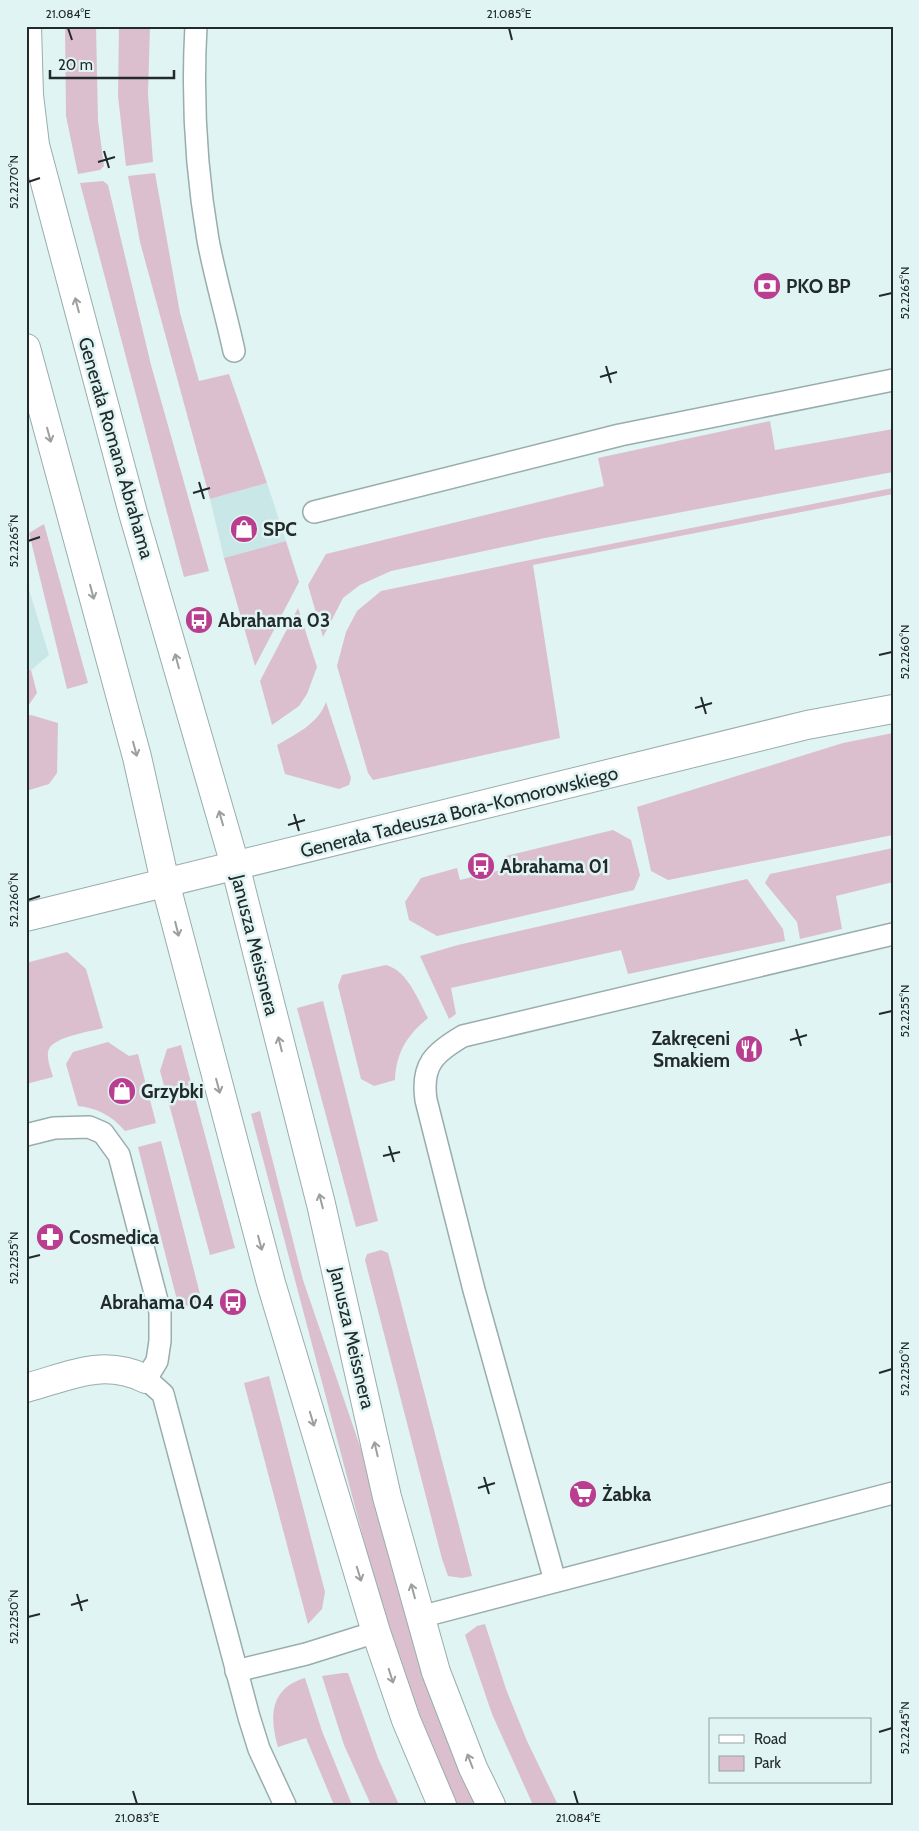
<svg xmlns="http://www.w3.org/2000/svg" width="919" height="1831" font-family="Cabin,sans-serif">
	<rect width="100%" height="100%" fill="#dff4f3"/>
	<g fill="#c9e7e6">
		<path d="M267 483 286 541 224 558 210 499Z"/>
		<path d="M26 580 49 655 31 670 26 671Z"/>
	</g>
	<g fill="#dcbfcf">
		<path d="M65 26H96L98 121 104 166 100 170 78 174 66 116Z"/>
		<path d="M119 26H150L148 94 153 162 126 166 118 96Z"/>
		<path d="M155 173 180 313 199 381 229 374 267 483 210 499 140 242 128 176Z"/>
		<path d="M103 181 108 185 151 365 209 571 184 577 80 183Z"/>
		<path d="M770 421 775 450 893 429V472L545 538 391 571 360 585 343 598 323 637 308 585 326 554 604 486 598 458Z"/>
		<path d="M893 488V494L533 565 560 738 373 780 368 773 337 666 346 632 357 611 381 591 530 560Z"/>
		<path d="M44 524 88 683 67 689 29 533Z"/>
		<path d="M286 541 299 582 255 666 224 558Z"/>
		<path d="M298 608 317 667 307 694 299 706 272 725 260 681Z"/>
		<path d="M31 670 37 693 26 709V671Z"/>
		<path d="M326 702 351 778 349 785 339 789 285 774 277 745C296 734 318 724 326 702Z"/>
		<path d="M31 715 58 723 57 773 49 784 26 791V716Z"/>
		<path d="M893 733V835L668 880 651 871 637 807 843 743Z"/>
		<path d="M613 830 631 840 640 875 634 890 437 936 409 920 405 902 421 878 457 868 460 880 509 868 506 856Z"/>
		<path d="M893 848V882L836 896 842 929 800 939 797 922 765 883 770 874Z"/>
		<path d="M747 879 783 929 785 941 628 974 621 950 451 988 456 1014 449 1019 420 956 458 945Z"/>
		<path d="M67 952 86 969 103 1028C90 1032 48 1037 48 1053 47 1060 51 1070 53 1077L26 1084V963Z"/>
		<path d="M386 965C408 971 418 1000 428 1018 407 1035 396 1053 395 1080L374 1086 361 1079 338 986 342 975Z"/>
		<path d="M323 1001 378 1221 356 1227 297 1008Z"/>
		<path d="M108 1042 129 1056 138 1054 156 1123 125 1131C112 1116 98 1108 78 1106L66 1064 73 1052Z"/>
		<path d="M181 1045 235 1248 210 1255 160 1071 167 1049Z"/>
		<path d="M260 1111 303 1280 363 1455 423 1673 477 1805H455L398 1664 385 1620 251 1114Z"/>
		<path d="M161 1141 202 1302 179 1308 138 1147Z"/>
		<path d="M381 1250 388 1253 472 1576 462 1578 448 1576 442 1559 365 1260 367 1254Z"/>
		<path d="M269 1376 325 1592 322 1609 308 1624 244 1383Z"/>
		<path d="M485 1624 506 1689 527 1741 558 1805H533L492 1714 465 1635 477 1626Z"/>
		<path d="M343 1673H348L378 1758 399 1805H371L344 1745 322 1676Z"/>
		<path d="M305 1678 322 1731 352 1805H334L306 1738 278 1747C269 1717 270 1688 305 1678Z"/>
	</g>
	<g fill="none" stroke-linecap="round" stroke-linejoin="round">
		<defs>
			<g id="service">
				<path d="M196 26C192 97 196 170 208 240 215 277 226 314 234 351"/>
				<path d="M314 512 620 435 893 380"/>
				<path d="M26 1135 54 1128 89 1127 103 1133 119 1155 160 1312V1341L157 1361 146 1379 163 1394 249 1717 259 1749 285 1805"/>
				<path d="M555 1581 474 1290 426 1100C421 1065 434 1053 463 1036L893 934"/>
				<path d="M420 1617 893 1493"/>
				<path d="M236 1671 306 1654 376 1632"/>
			</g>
			<path id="minor" d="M26 1388C70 1376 102 1358 146 1379"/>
			<g id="tertiary">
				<path d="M27 26 29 95 35 145 133 513 235 865 321 1204 387 1497 436 1672 473 1768 491 1805"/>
				<path d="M26 348 137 757 165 882 271 1283 376 1632 406 1720 442 1805"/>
				<path d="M26 917 807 725 893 709"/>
			</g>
		</defs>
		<use href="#service" stroke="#99adac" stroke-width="24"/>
		<use href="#minor" stroke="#99adac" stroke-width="30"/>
		<use href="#tertiary" stroke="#99adac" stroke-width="30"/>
		<use href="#service" stroke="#fff" stroke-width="21"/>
		<use href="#minor" stroke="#fff" stroke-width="28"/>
		<use href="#tertiary" stroke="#fff" stroke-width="28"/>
	</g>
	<defs><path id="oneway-shaft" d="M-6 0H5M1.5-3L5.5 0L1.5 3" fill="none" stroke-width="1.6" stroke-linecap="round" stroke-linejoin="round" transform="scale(1.25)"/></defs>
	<g stroke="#9c9f9f">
		<use href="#oneway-shaft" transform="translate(77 305) rotate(-105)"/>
		<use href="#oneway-shaft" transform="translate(49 435) rotate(75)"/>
		<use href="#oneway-shaft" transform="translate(92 592) rotate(75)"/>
		<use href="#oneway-shaft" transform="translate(177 661) rotate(-105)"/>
		<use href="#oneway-shaft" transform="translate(135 749) rotate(75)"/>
		<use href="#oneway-shaft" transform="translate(221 818) rotate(-106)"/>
		<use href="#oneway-shaft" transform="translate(177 929) rotate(76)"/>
		<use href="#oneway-shaft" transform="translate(280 1044) rotate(-104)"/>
		<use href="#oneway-shaft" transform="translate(218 1086) rotate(75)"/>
		<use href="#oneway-shaft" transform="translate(321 1201) rotate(-104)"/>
		<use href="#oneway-shaft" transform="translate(260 1243) rotate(75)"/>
		<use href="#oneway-shaft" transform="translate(312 1419) rotate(73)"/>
		<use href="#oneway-shaft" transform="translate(376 1449) rotate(-103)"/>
		<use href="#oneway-shaft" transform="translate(359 1574) rotate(73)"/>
		<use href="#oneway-shaft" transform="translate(413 1591) rotate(-105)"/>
		<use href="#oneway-shaft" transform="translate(391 1676) rotate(72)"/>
		<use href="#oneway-shaft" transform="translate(470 1761) rotate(-111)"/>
	</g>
	<path fill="none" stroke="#222a2a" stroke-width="2" d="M68 28 72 40M509 28 512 40M104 151 109 168M98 162 115 157M28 182 40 178M879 296 892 293M606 366 611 383M600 377 617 372M199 482 204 499M193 493 210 488M28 541 40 537M879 655 892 652M701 697 706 714M695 708 712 703M294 814 299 831M288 825 305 820M28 900 40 896M879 1014 892 1011M796 1029 801 1046M790 1040 807 1035M389 1146 394 1162M383 1156 400 1152M28 1258 40 1255M879 1373 892 1369M484 1477 489 1494M478 1488 495 1483M77 1594 82 1611M71 1605 88 1600M28 1617 40 1614M879 1732 892 1728M133 1791 137 1804M574 1791 578 1804"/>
	<defs>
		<symbol id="bank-disc" viewBox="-11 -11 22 22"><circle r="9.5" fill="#b93e8f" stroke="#dff4f3"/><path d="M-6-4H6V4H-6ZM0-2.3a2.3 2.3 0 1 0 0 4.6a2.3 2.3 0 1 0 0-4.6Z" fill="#fff"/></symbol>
		<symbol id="shop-disc" viewBox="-11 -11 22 22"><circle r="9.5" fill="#b93e8f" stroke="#dff4f3"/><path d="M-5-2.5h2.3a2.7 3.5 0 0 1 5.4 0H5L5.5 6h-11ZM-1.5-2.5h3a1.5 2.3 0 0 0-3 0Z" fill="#fff"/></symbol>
		<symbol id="bus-disc" viewBox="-11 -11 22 22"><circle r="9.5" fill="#b93e8f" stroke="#dff4f3"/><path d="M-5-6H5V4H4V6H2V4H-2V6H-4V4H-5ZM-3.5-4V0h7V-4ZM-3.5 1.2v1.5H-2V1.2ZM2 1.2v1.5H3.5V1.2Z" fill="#fff"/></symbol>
		<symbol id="restaurant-disc" viewBox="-11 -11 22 22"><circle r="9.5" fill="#b93e8f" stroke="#dff4f3"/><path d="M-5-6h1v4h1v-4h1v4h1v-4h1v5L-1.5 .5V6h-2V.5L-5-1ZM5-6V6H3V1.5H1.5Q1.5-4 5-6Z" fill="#fff"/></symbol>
		<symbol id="pharmacy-disc" viewBox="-11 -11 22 22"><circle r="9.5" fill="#b93e8f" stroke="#dff4f3"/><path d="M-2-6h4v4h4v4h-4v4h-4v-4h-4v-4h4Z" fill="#fff"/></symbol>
		<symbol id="supermarket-disc" viewBox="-11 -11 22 22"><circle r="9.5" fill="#b93e8f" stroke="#dff4f3"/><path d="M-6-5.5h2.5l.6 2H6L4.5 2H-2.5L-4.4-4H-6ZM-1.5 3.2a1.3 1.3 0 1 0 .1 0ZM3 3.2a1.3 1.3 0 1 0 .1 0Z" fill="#fff"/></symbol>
	</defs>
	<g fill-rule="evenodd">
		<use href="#bank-disc" x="751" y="270" width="32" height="32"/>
		<use href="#shop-disc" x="228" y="513" width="32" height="32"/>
		<use href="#bus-disc" x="183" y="604" width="32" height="32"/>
		<use href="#bus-disc" x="465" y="850" width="32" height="32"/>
		<use href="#restaurant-disc" x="733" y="1033" width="32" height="32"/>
		<use href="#shop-disc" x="106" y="1075" width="32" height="32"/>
		<use href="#pharmacy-disc" x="34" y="1221" width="32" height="32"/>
		<use href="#bus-disc" x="217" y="1286" width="32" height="32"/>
		<use href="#supermarket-disc" x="567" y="1478" width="32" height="32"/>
	</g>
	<g text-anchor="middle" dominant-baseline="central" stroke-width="5" stroke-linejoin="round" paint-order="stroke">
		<g font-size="19" font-weight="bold" fill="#222a2a" stroke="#dff4f3" text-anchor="start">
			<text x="786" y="286">PKO BP</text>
			<text x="263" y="529">SPC</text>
			<text x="218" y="620">Abrahama 03</text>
			<text x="500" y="866">Abrahama 01</text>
			<text x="730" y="1038" text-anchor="end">Zakręceni<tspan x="730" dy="22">Smakiem</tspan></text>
			<text x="141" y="1091">Grzybki</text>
			<text x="69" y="1237">Cosmedica</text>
			<text x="214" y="1302" text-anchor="end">Abrahama 04</text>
			<text x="602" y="1494">Żabka</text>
		</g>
		<g font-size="19" fill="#222a2a" stroke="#dff4f3">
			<text transform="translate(116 448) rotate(74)">Generała Romana Abrahama</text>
			<text transform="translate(459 812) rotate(-14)">Generała Tadeusza Bora-Komorowskiego</text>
			<text transform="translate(255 945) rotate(76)">Janusza Meissnera</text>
			<text transform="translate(352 1338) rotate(77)">Janusza Meissnera</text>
		</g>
	</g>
	<rect width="919" height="1831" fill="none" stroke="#dff4f3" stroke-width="55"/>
	<rect x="709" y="1718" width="162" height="65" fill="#dff4f3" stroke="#93a3a3"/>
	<rect x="719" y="1735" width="25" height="8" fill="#ffffff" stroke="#93a3a3"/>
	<text x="754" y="1744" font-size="15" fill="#222a2a">Road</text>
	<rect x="719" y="1756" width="25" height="15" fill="#dcbfcf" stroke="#93a3a3"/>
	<text x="754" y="1768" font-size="15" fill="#222a2a">Park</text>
	<path d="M50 70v8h124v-8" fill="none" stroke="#222a2a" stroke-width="2.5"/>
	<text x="58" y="70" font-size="15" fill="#222a2a" stroke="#dff4f3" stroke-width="4" paint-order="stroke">20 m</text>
	<rect x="28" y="28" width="864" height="1776" fill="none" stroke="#222a2a" stroke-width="2"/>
	<g font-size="12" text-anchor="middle" fill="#222a2a">
		<text x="68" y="18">21.084°E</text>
		<text x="509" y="18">21.085°E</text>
		<text transform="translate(14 182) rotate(-90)" y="4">52.2270°N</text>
		<text transform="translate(905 293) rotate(-90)" y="4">52.2265°N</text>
		<text transform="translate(14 541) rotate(-90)" y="4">52.2265°N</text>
		<text transform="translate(905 652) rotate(-90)" y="4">52.2260°N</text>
		<text transform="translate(14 900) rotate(-90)" y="4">52.2260°N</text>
		<text transform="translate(905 1011) rotate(-90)" y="4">52.2255°N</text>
		<text transform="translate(14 1258) rotate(-90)" y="4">52.2255°N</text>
		<text transform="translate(905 1369) rotate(-90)" y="4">52.2250°N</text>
		<text transform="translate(14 1617) rotate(-90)" y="4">52.2250°N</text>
		<text transform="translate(905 1728) rotate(-90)" y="4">52.2245°N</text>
		<text x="137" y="1822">21.083°E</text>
		<text x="578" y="1822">21.084°E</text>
	</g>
</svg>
